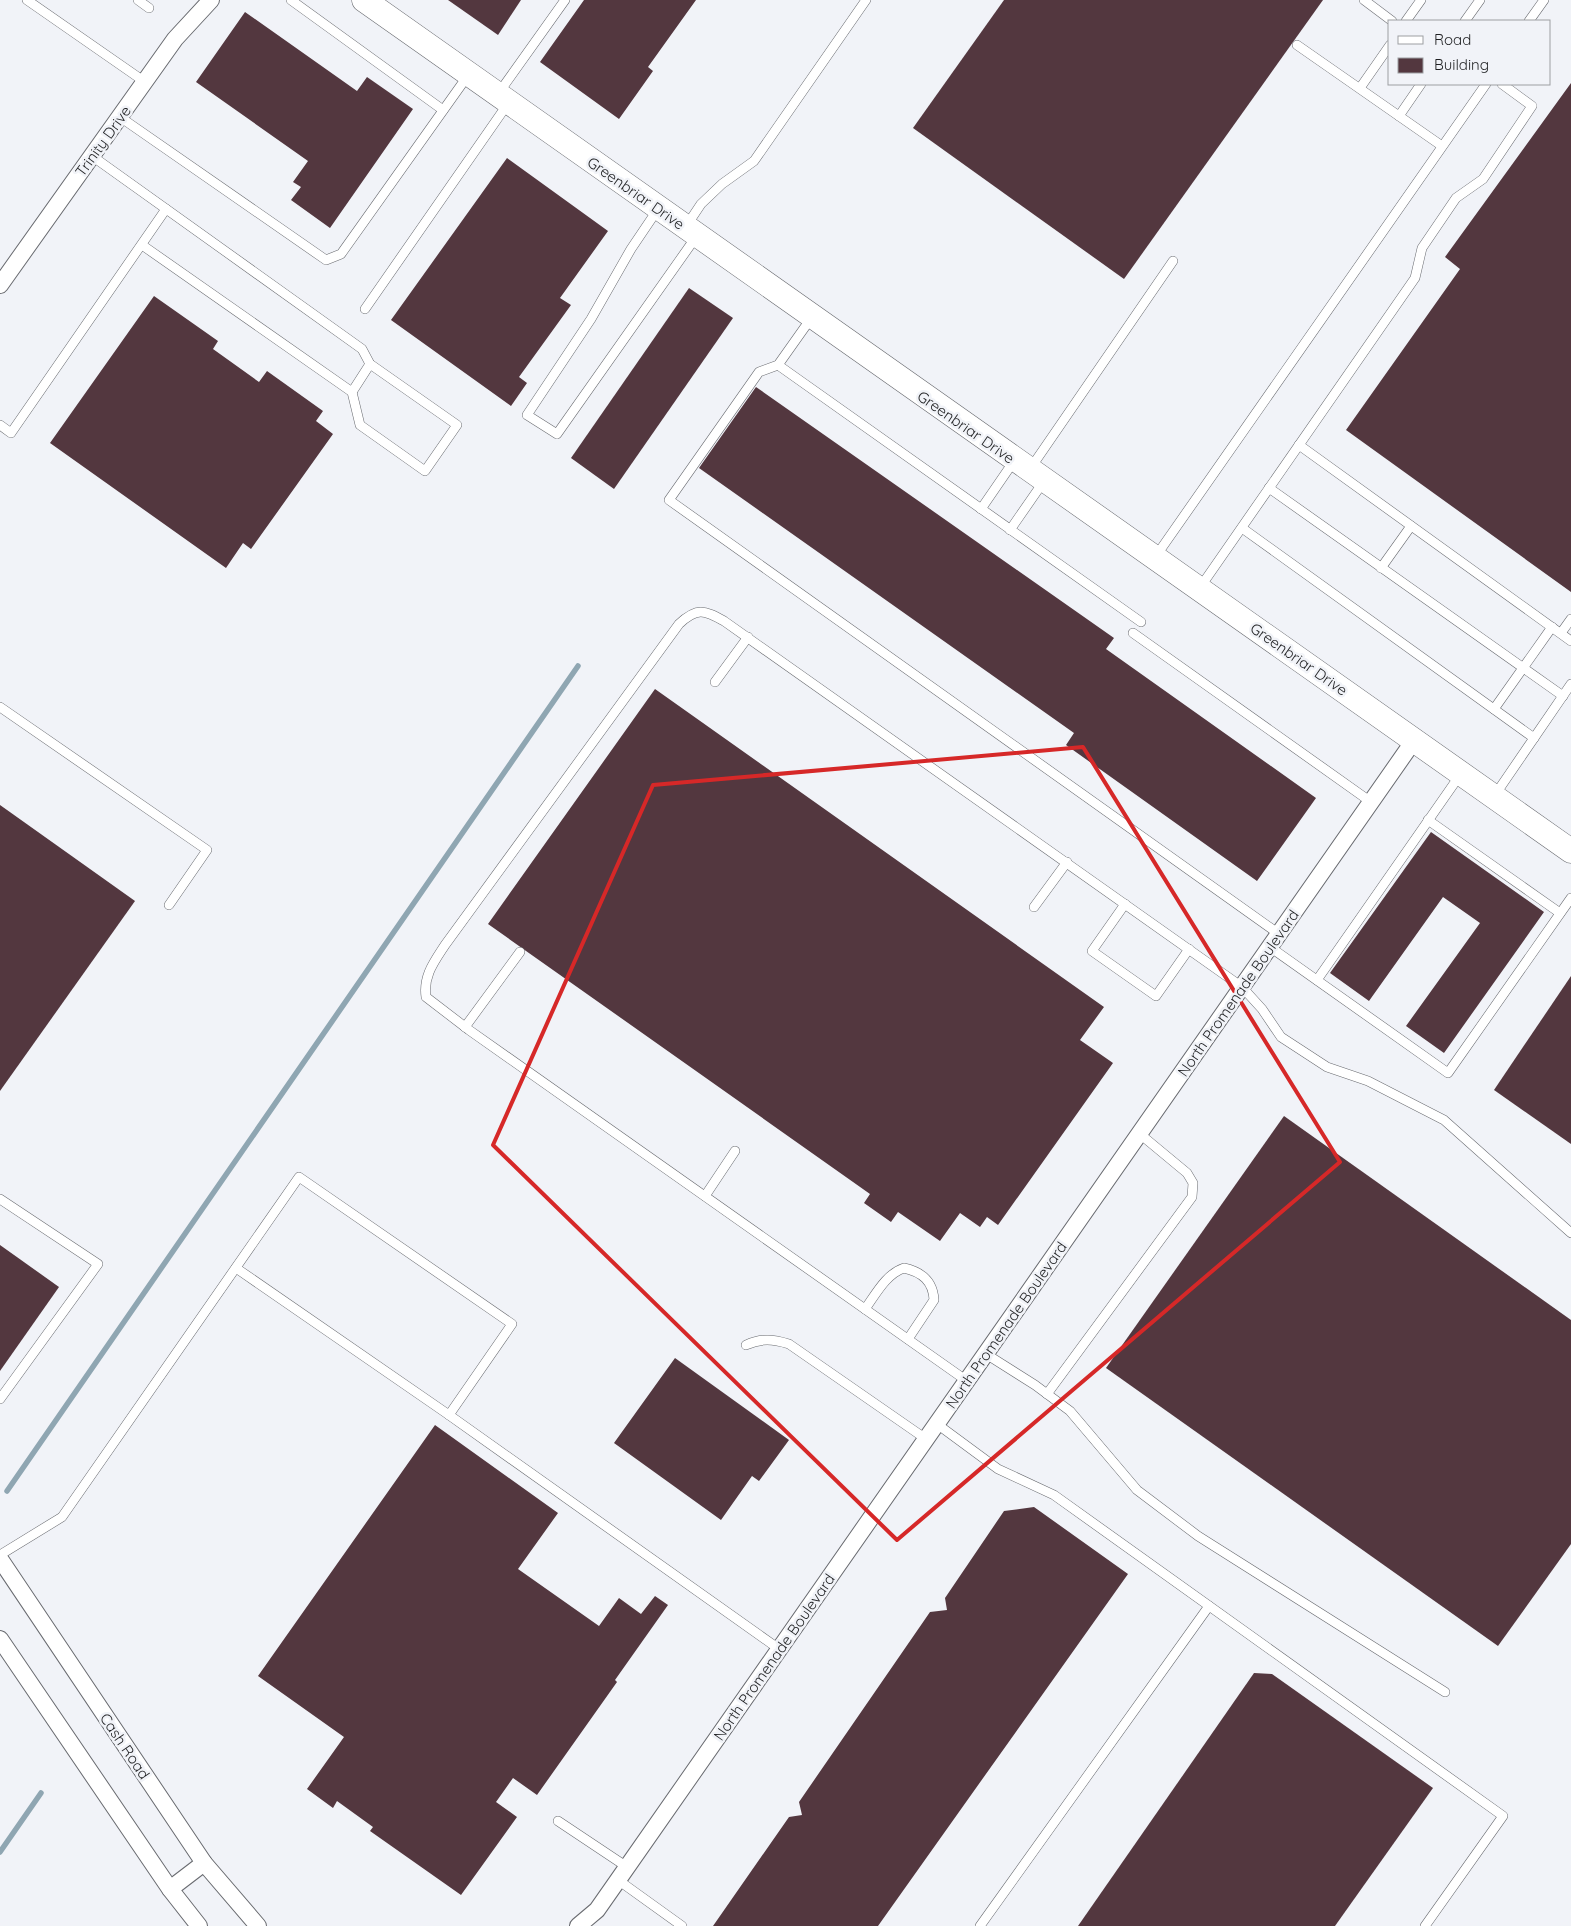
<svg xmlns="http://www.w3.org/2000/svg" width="1571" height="1926" font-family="Quicksand,sans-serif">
	<rect width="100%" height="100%" fill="#f1f3f8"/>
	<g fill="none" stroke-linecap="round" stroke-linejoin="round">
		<g stroke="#8fa6b2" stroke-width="5.5">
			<path d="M7 1491 578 666"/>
			<path d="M0 1852 41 1793"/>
		</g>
	</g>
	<g fill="#53373f">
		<path d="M448 0H521L498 35Z"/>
		<path d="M584 0H696L648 67 653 71 619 119 540 62Z"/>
		<path d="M1004 0H1323L1124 279 913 128Z"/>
		<path d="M245 12 357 91 367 77 413 109 330 228 291 200 301 187 293 182 308 161 196 82Z"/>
		<path d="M1571 83V592L1346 430 1460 269 1445 257Z"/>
		<path d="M507 158 608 231 560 298 571 305 519 377 527 383 511 406 391 320Z"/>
		<path d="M689 288 733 318 614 489 571 458Z"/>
		<path d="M154 296 218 341 213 349 259 382 267 371 323 411 316 421 333 434 251 549 243 543 226 568 50 443Z"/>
		<path d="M756 387 1114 638 1106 649 1316 798 1257 881 1066 745 1074 733 699 468Z"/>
		<path d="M655 689 1104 1007 1080 1040 1113 1063 998 1225 987 1217 980 1227 960 1213 940 1241 898 1212 891 1222 864 1203 870 1194 488 924Z"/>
		<path d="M0 805 135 901 0 1091Z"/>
		<path d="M1431 832 1544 912 1444 1053 1406 1026 1480 923 1443 897 1369 1001 1330 973Z"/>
		<path d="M1571 976V1144L1494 1090Z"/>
		<path d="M1284 1116 1571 1320V1544L1498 1646 1106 1368Z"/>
		<path d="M0 1245 59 1287 0 1371Z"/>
		<path d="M675 1358 789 1440 759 1481 752 1476 721 1520 614 1443Z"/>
		<path d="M435 1425 558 1513 518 1569 599 1626 619 1598 641 1614 655 1596 668 1605 615 1680 617 1682 537 1795 513 1778 496 1802 517 1817 461 1895 370 1831 373 1827 337 1801 333 1808 307 1789 344 1737 258 1676Z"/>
		<path d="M1034 1507 1128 1574 878 1926H713L789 1817 802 1815 799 1802 930 1612 947 1610 945 1598 1004 1511Z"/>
		<path d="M1254 1673 1272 1674 1433 1788 1335 1926H1078Z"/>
	</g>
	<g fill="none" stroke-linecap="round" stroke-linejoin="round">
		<defs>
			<g id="lane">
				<path d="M27 0 145 82"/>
				<path d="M138 0 149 8"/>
				<path d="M291 0 443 110"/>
				<path d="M1364 0 1392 21"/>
				<path d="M1406 21 1421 0"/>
				<path d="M1465 21 1480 0"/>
				<path d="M1529 21 1544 0"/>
				<path d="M1297 45 1442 146"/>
				<path d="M1360 88 1390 45"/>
				<path d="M498 94 565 0"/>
				<path d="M1399 116 1421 84"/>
				<path d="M120 117 326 260 341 254 469 74"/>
				<path d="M92 156 362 349 370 364 457 425 425 471 360 425 352 392 142 245"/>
				<path d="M658 209 631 249 591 319 527 415 557 434 696 237"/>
				<path d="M687 225 701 204 722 184 754 161 866 0"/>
				<path d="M365 309 509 102"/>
				<path d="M812 317 778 365 759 372 669 500 1279 934"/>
				<path d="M778 365 1141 622"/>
				<path d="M352 392 370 364"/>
				<path d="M0 425 11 433 166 209"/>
				<path d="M1299 445 1571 641"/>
				<path d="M1030 469 1173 261"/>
				<path d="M1269 488 1563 696"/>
				<path d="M981 509 1014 461"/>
				<path d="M1242 528 1534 738"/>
				<path d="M1010 530 1044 481"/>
				<path d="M1156 556 1486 84"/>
				<path d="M1381 568 1411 526"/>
				<path d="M1199 589 1415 278 1422 248 1456 198 1483 179 1532 106 1502 84"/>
				<path d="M1133 633 1371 802"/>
				<path d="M1561 633 1571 619"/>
				<path d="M715 682 748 637"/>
				<path d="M0 707 207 850 169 905"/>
				<path d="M1494 709 1552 627"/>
				<path d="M1495 795 1571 684"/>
				<path d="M1428 820 1560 913"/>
				<path d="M1125 904 1092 951 1156 996 1189 949"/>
				<path d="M1034 907 1067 862"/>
				<path d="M1270 947 1448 1073 1571 898"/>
				<path d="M1317 980 1460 775"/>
				<path d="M465 1027 520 952"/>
				<path d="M705 1196 735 1151"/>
				<path d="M0 1199 98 1264 0 1399"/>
				<path d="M236 1268 449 1415"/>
				<path d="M865 1309C876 1294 886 1274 904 1268 922 1272 933 1281 934 1300L908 1339"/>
				<path d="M746 1345C761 1338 773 1339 789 1344L926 1439"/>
				<path d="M986 1354 1035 1385 1070 1411 1137 1490 1198 1536 1445 1692"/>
				<path d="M967 1381 469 1030 426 997C423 976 434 962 445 945L679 624C697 607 704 610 724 621L1242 987 1262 1009 1281 1037 1327 1067 1368 1081 1444 1120 1571 1233"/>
				<path d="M1047 1394 1192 1197 1193 1183 1187 1173 1140 1134"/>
				<path d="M937 1424 998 1469 1054 1495 1503 1816 1425 1926"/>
				<path d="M0 1555 62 1517 299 1177 512 1324 449 1415 779 1649"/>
				<path d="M558 1821 627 1867"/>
				<path d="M618 1880 682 1926"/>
				<path d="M980 1926 1209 1606"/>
			</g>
			<g id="street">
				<path d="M0 285 175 39 211 0"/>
				<path d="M0 1559 204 1863 258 1926"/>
				<path d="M0 1639 170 1889 199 1926"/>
				<path d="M170 1889 204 1863"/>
				<path d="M578 1926 597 1910 618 1880 1415 739"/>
			</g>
			<path id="secondary" d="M364 0 1571 851"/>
		</defs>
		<use href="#lane" stroke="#696b70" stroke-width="10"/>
		<use href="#street" stroke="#696b70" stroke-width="18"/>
		<use href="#secondary" stroke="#696b70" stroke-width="25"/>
		<use href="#lane" stroke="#fff" stroke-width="9"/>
		<use href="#street" stroke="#fff" stroke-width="16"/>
		<use href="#secondary" stroke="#fff" stroke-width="24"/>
	</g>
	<path fill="none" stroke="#d62828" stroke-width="4" stroke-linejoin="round" d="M1083 747 1340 1162 897 1540 493 1145 653 785Z"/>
	<g text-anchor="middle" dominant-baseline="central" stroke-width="5" stroke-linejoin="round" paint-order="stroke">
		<g font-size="15" fill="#1f2022" stroke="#f1f3f8">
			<text transform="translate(103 141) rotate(-54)">Trinity Drive</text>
			<text transform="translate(636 193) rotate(35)">Greenbriar Drive</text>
			<text transform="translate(966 427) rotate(35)">Greenbriar Drive</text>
			<text transform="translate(1299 659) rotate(35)">Greenbriar Drive</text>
			<text transform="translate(1238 993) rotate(-55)">North Promenade Boulevard</text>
			<text transform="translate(1006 1325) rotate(-55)">North Promenade Boulevard</text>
			<text transform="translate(774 1657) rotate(-55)">North Promenade Boulevard</text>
			<text transform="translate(125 1746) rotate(56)">Cash Road</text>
		</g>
	</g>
	<rect x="1388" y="20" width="162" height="65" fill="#f1f3f8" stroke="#9d9fa2"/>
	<rect x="1398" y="36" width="25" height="8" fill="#ffffff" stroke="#9d9fa2"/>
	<text x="1434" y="45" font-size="15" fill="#1f2022">Road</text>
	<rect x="1398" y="58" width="25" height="15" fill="#53373f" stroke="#9d9fa2"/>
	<text x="1434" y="70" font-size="15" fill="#1f2022">Building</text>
</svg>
